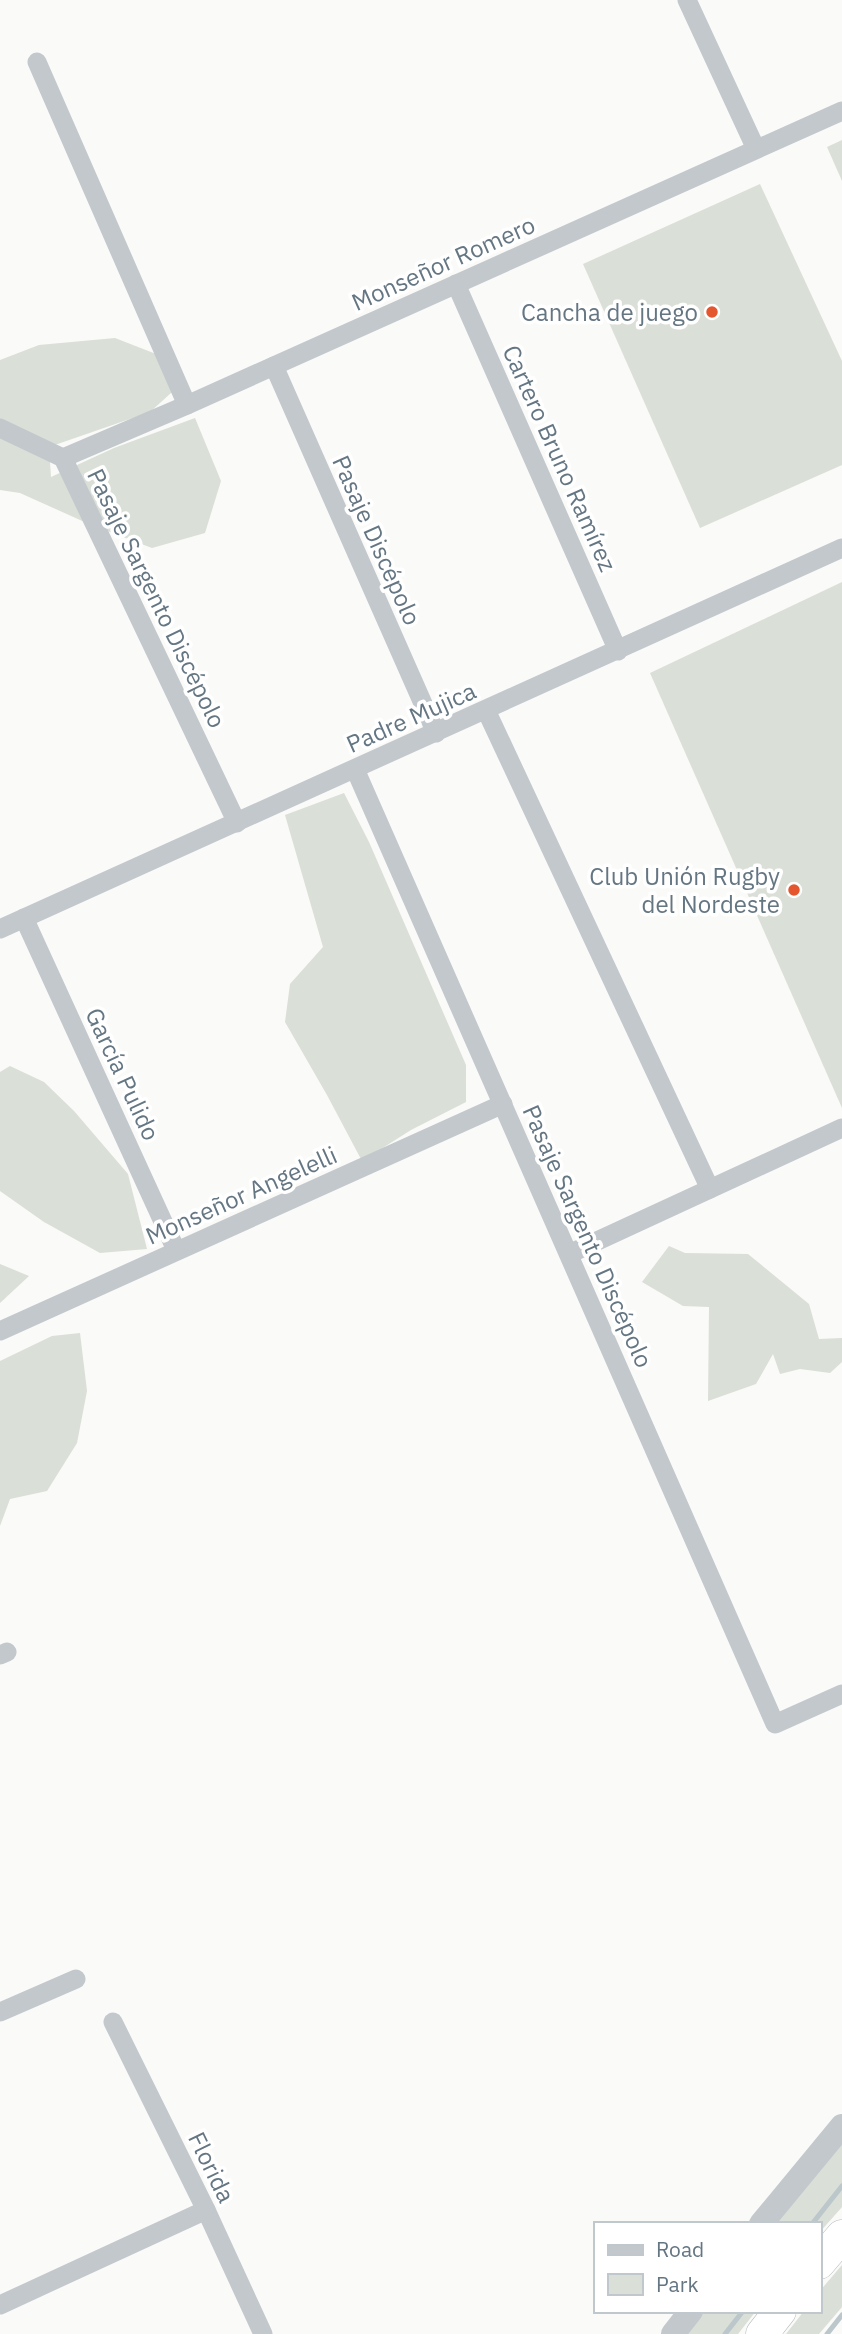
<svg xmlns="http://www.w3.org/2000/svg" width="842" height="2334" font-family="'IBM Plex Sans',sans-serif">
	<rect width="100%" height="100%" fill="#fafaf8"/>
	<g fill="#dadfd7">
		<path d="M842 140V181L827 147Z"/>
		<path d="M760 184 842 361V465L700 528 583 264Z"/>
		<path d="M115 338 156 354 182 383 150 412 49 447 51 477 114 448 195 418 221 481 205 533 152 548 89 524 20 493 0 490V360L39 345Z"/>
		<path d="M842 582V1108L650 673Z"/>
		<path d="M344 793 369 842 466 1065V1102L411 1130 362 1161 327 1095 285 1022 290 984 323 947 285 815Z"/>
		<path d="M10 1066 44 1082 74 1111 128 1174 147 1249 100 1253 44 1222 0 1191V1072Z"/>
		<path d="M669 1246 685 1253 748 1254 809 1304 819 1339 842 1338V1362L830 1373 800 1369 780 1374 773 1354 756 1384 708 1401 709 1307 683 1306 642 1282Z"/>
		<path d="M0 1264 29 1276 0 1303Z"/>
		<path d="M80 1333 87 1391 77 1443 47 1491 10 1499 0 1526V1361L52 1336Z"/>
		<path d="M842 2142V2207L819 2233V2224H772Z"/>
		<path d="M842 2265V2307L819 2334H786L804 2311H819V2292Z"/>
		<path d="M703 2311H756L738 2334H686Z"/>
	</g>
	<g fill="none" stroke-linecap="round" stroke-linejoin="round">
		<g stroke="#bbc7cb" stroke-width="5">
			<path d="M812 2224 842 2186"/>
			<path d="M725 2334 743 2311"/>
			<path d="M827 2334 842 2315"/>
		</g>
		<defs>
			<g id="trunk">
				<path d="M819 2263 842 2236"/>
				<path d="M762 2334 780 2311"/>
			</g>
		</defs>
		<use href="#trunk" stroke="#b4b9bd" stroke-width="33"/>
		<g stroke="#c3c8cc" stroke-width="19">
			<path d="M687 0 756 149"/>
			<path d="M37 62 187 405"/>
			<path d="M456 284 618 651"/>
			<path d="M274 366 436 733"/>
			<path d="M0 428 63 458 237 823"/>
			<path d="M63 458 187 405 842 111"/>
			<path d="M486 710 710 1189"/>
			<path d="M355 769 775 1724 842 1694"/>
			<path d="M24 918 176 1250"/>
			<path d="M0 929 842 548"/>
			<path d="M569 1254 842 1128"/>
			<path d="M0 1331 503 1104"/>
			<path d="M0 1655 7 1652"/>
			<path d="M0 2012 76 1979"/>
			<path d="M113 2022 206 2210 263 2334"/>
			<path d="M0 2305 206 2210"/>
		</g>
		<g stroke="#c3c8cc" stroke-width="24">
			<path d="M761 2224 842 2126"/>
			<path d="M673 2334 691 2311"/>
		</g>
		<use href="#trunk" stroke="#fff" stroke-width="32"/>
	</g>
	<g fill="#e4572e" stroke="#fff" stroke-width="2.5">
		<circle cx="712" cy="312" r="7"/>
		<circle cx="794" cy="890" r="7"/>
	</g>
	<g text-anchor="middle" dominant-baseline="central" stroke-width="7" stroke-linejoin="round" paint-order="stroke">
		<g font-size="24" fill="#657683" stroke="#fff">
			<text transform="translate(443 263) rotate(-24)">Monseñor Romero</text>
			<text transform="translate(560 458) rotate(66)">Cartero Bruno Ramírez</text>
			<text transform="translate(377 540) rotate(66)">Pasaje Discépolo</text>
			<text transform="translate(157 598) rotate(64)">Pasaje Sargento Discépolo</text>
			<text transform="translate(411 717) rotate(-24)">Padre Mujica</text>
			<text transform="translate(123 1074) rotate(65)">García Pulido</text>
			<text transform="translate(241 1195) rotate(-24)">Monseñor Angelelli</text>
			<text transform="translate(588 1236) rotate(66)">Pasaje Sargento Discépolo</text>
			<text transform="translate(212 2167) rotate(64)">Florida</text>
		</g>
		<g font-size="24" fill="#657683" stroke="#fff" text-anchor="end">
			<text x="698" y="312">Cancha de juego</text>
			<text x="780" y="876">Club Unión Rugby<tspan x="780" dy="28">del Nordeste</tspan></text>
		</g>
	</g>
	<rect x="594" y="2222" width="228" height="91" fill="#ffffff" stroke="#c1c8cd" stroke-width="2"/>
	<rect x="608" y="2245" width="35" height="10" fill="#c3c8cc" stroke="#c1c8cd" stroke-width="2"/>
	<text x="656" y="2257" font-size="21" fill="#657683">Road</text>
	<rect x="608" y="2274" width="35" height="21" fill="#dadfd7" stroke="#c1c8cd" stroke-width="2"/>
	<text x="656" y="2292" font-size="21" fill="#657683">Park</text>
</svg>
